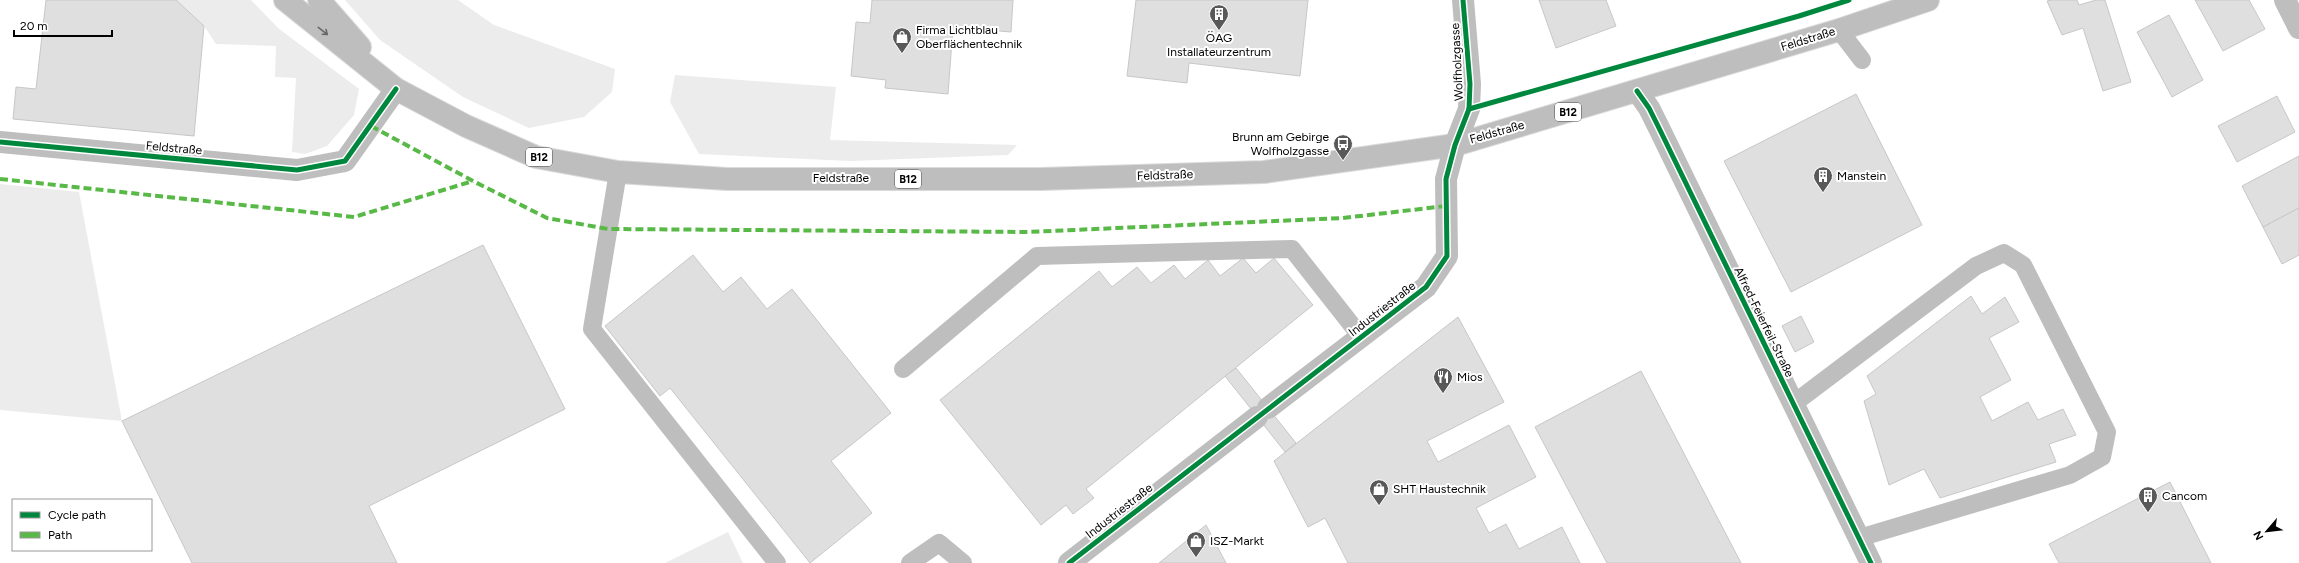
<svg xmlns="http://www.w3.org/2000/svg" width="2299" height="563" font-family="Figtree,sans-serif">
	<rect width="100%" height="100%" fill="#fff"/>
	<g fill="#ececec">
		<path d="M176 0H251L278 28 359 89 354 115 327 146 305 154 292 152 296 78 275 77 276 46 216 44 204 26Z"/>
		<path d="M345 0H458L494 25 615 69 612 92 584 117 529 128 463 97 380 40Z"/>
		<path d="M675 75 836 87 830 140 1017 145 1008 155 850 161 699 154 670 102Z"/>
		<path d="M0 184 79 192 122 421 0 410Z"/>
		<path d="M728 532 743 563H665Z"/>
	</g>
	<g fill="#dfdfdf" stroke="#c7c7c7">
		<path d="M46 0H176L204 26 194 136 13 119 16 87 36 89Z"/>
		<path d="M872 0H1013L1011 32 953 27 948 94 885 88 886 80 851 76 856 22 870 23Z"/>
		<path d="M1136 0H1308L1300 76 1189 63 1187 83 1127 76Z"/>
		<path d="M1539 0H1606L1616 26 1556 48Z"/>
		<path d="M2052 0H2077L2079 5 2096 0H2105L2131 82 2103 91 2083 28 2062 35 2047 1Z"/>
		<path d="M2195 0H2249L2265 29 2223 51Z"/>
		<path d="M2169 15 2203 80 2172 97 2137 32Z"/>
		<path d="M1856 94 1922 225 1791 292 1724 161Z"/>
		<path d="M2277 96 2295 132 2237 162 2218 126Z"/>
		<path d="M2299 156V208L2263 227 2242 186Z"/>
		<path d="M2299 208V255L2282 264 2263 227Z"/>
		<path d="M483 245 565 409 369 506 397 563H192L122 421Z"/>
		<path d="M693 255 723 292 741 277 767 309 792 289 891 413 831 461 872 513 810 563 670 388 660 396 605 326Z"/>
		<path d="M1243 258 1256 273 1274 258 1313 305 1086 489 1094 498 1073 514 1066 505 1041 525 940 400 1099 271 1112 287 1137 267 1151 283 1174 265 1185 279 1208 260 1220 276Z"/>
		<path d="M1971 296 1982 314 2005 297 2019 322 1989 338 2011 380 1980 397 1992 421 2028 402 2038 420 2063 409 2076 435 2049 444 2056 462 1940 498 1924 469 1889 485 1864 401 1876 394 1867 376Z"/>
		<path d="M1801 316 1814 342 1795 352 1782 326Z"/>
		<path d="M1458 317 1504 402 1427 441 1438 462 1509 425 1536 477 1476 508 1489 533 1506 524 1519 549 1562 527 1580 563H1348L1325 518 1308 527 1274 461Z"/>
		<path d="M1236 368 1296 443 1285 452 1225 376Z"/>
		<path d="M1641 371 1741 563H1607L1535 427Z"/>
		<path d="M2170 482 2211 563H2059L2049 544Z"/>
		<path d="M1206 525 1226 563H1159Z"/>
	</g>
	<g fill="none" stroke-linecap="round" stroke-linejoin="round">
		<defs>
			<g id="primary">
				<path d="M285 0 396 89 466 126 536 157 618 172 727 179H1041L1264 172 1455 145 1839 30 1928 0"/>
				<path d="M319 0 360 47"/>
			</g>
		</defs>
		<use href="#primary" stroke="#dbdbdb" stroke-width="24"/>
		<g stroke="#bebebe" stroke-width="18">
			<path d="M1839 30 1862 60"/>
			<path d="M618 172 592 329 777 563"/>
			<path d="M903 369 1037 256 1292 249 1362 338"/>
			<path d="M1793 404 1976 266 2004 253 2023 265 2107 432 2102 457 2070 475 1859 538"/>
			<path d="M910 563 939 543 963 563"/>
		</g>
		<g stroke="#bebebe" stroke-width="22">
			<path d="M2285 0 2299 28"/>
			<path d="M1637 91 1649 108 1658 126 1871 563"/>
			<path d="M0 142 297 170 345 161 396 89"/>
			<path d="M1268 408 1426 287 1447 256 1446 179 1455 145 1469 109 1470 84 1463 0"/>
			<path d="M1069 563 1257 417"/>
		</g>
		<use href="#primary" stroke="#bebebe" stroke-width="22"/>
		<g stroke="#58b947" stroke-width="4" stroke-dasharray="8 4" stroke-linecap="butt">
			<path d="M371 126 473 181 547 218 608 229 1028 232 1343 218 1446 206"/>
			<path d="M0 179 354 217 473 181"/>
		</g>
		<defs>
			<g id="cycleway">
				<path d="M1637 91 1649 108 1658 126 1871 563"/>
				<path d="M1469 109 1799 16 1849 0"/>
				<path d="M0 142 297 170 345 161 396 89"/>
				<path d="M1069 563 1426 287 1447 256 1446 179 1455 145 1469 109 1470 84 1463 0"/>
			</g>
		</defs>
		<use href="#cycleway" stroke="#fff" stroke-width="8"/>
		<use href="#cycleway" stroke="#00873e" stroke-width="5"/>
	</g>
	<defs><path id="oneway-shaft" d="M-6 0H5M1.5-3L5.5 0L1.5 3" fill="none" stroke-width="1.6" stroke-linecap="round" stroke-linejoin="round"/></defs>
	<use stroke="#686868" href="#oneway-shaft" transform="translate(323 31) rotate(38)"/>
	<defs>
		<symbol id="building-pin" viewBox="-11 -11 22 30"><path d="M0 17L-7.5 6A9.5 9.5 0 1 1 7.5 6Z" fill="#595959" stroke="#fff"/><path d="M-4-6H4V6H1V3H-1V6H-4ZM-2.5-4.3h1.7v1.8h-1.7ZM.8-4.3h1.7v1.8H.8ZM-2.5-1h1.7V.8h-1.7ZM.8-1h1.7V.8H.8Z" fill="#fff"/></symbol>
		<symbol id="shop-pin" viewBox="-11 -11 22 30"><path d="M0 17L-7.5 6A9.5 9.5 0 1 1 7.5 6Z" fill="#595959" stroke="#fff"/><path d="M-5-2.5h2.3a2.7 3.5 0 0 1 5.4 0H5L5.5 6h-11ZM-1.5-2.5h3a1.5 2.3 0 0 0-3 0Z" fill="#fff"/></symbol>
		<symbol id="bus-pin" viewBox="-11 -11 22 30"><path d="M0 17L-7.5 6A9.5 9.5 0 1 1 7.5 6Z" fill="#595959" stroke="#fff"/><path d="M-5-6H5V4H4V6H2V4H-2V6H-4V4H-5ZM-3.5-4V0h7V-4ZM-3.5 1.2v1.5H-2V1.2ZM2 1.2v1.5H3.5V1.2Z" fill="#fff"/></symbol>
		<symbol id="restaurant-pin" viewBox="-11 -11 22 30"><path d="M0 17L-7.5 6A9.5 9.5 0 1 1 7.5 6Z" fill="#595959" stroke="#fff"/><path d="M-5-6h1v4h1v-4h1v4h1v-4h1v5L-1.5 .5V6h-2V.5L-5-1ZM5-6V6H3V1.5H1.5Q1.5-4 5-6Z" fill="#fff"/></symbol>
	</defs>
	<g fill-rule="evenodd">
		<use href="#building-pin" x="1208" y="3" width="22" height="30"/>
		<use href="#shop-pin" x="891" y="26" width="22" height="30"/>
		<use href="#bus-pin" x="1332" y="133" width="22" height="30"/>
		<use href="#building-pin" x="1812" y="165" width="22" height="30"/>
		<use href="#restaurant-pin" x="1432" y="366" width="22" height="30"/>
		<use href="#shop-pin" x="1368" y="478" width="22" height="30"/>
		<use href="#building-pin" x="2137" y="485" width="22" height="30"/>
		<use href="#shop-pin" x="1185" y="530" width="22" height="30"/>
	</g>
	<g text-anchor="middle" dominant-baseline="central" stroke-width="4" stroke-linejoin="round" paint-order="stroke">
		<g fill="#fff" stroke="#4c4c4c" stroke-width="1">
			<rect x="1555" y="103" width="26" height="18" rx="3"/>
			<rect x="526" y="148" width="26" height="18" rx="3"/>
			<rect x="895" y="170" width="26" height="18" rx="3"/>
		</g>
		<g font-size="11" font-weight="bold" fill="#000">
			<text x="1568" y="112">B12</text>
			<text x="539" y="157">B12</text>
			<text x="908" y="179">B12</text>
		</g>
		<g font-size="12" fill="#000" stroke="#fff" text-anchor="start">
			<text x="916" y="30">Firma Lichtblau<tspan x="916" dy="14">Oberflächentechnik</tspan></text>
			<text x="1219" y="38" text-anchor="middle">ÖAG<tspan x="1219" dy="14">Installateurzentrum</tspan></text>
			<text x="1329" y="137" text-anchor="end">Brunn am Gebirge<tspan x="1329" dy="14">Wolfholzgasse</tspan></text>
			<text x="1837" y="176">Manstein</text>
			<text x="1457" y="377">Mios</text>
			<text x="1393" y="489">SHT Haustechnik</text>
			<text x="2162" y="496">Cancom</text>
			<text x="1210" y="541">ISZ-Markt</text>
		</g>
		<g font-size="12" fill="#000" stroke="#fff">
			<text transform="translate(1808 39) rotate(-17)">Feldstraße</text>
			<text transform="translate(1457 62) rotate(-93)">Wolfholzgasse</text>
			<text transform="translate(1497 132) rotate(-16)">Feldstraße</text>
			<text transform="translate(174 148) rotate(5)">Feldstraße</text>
			<text transform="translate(1165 175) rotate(-2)">Feldstraße</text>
			<text x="841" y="178">Feldstraße</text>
			<text transform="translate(1382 309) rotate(-38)">Industriestraße</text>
			<text transform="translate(1764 322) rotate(64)">Alfred-Feierfeil-Straße</text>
			<text transform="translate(1119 511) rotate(-38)">Industriestraße</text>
		</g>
	</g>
	<rect x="12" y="499" width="140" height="52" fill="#ffffff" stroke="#999999"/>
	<rect x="20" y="512" width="20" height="6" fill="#00873e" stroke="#999999"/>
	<text x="48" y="519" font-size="12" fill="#000000">Cycle path</text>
	<rect x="20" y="532" width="20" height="6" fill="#58b947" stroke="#999999"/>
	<text x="48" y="539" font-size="12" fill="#000000">Path</text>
	<g transform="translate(2267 531) rotate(242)" stroke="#ffffff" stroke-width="3" paint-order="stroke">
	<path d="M0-3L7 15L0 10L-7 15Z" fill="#000000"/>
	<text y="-6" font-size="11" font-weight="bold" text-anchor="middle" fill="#000000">N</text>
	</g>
	<path d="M14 30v6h98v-6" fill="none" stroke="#000000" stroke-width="2"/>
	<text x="20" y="30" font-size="12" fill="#000000" stroke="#ffffff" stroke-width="3" paint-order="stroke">20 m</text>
</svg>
